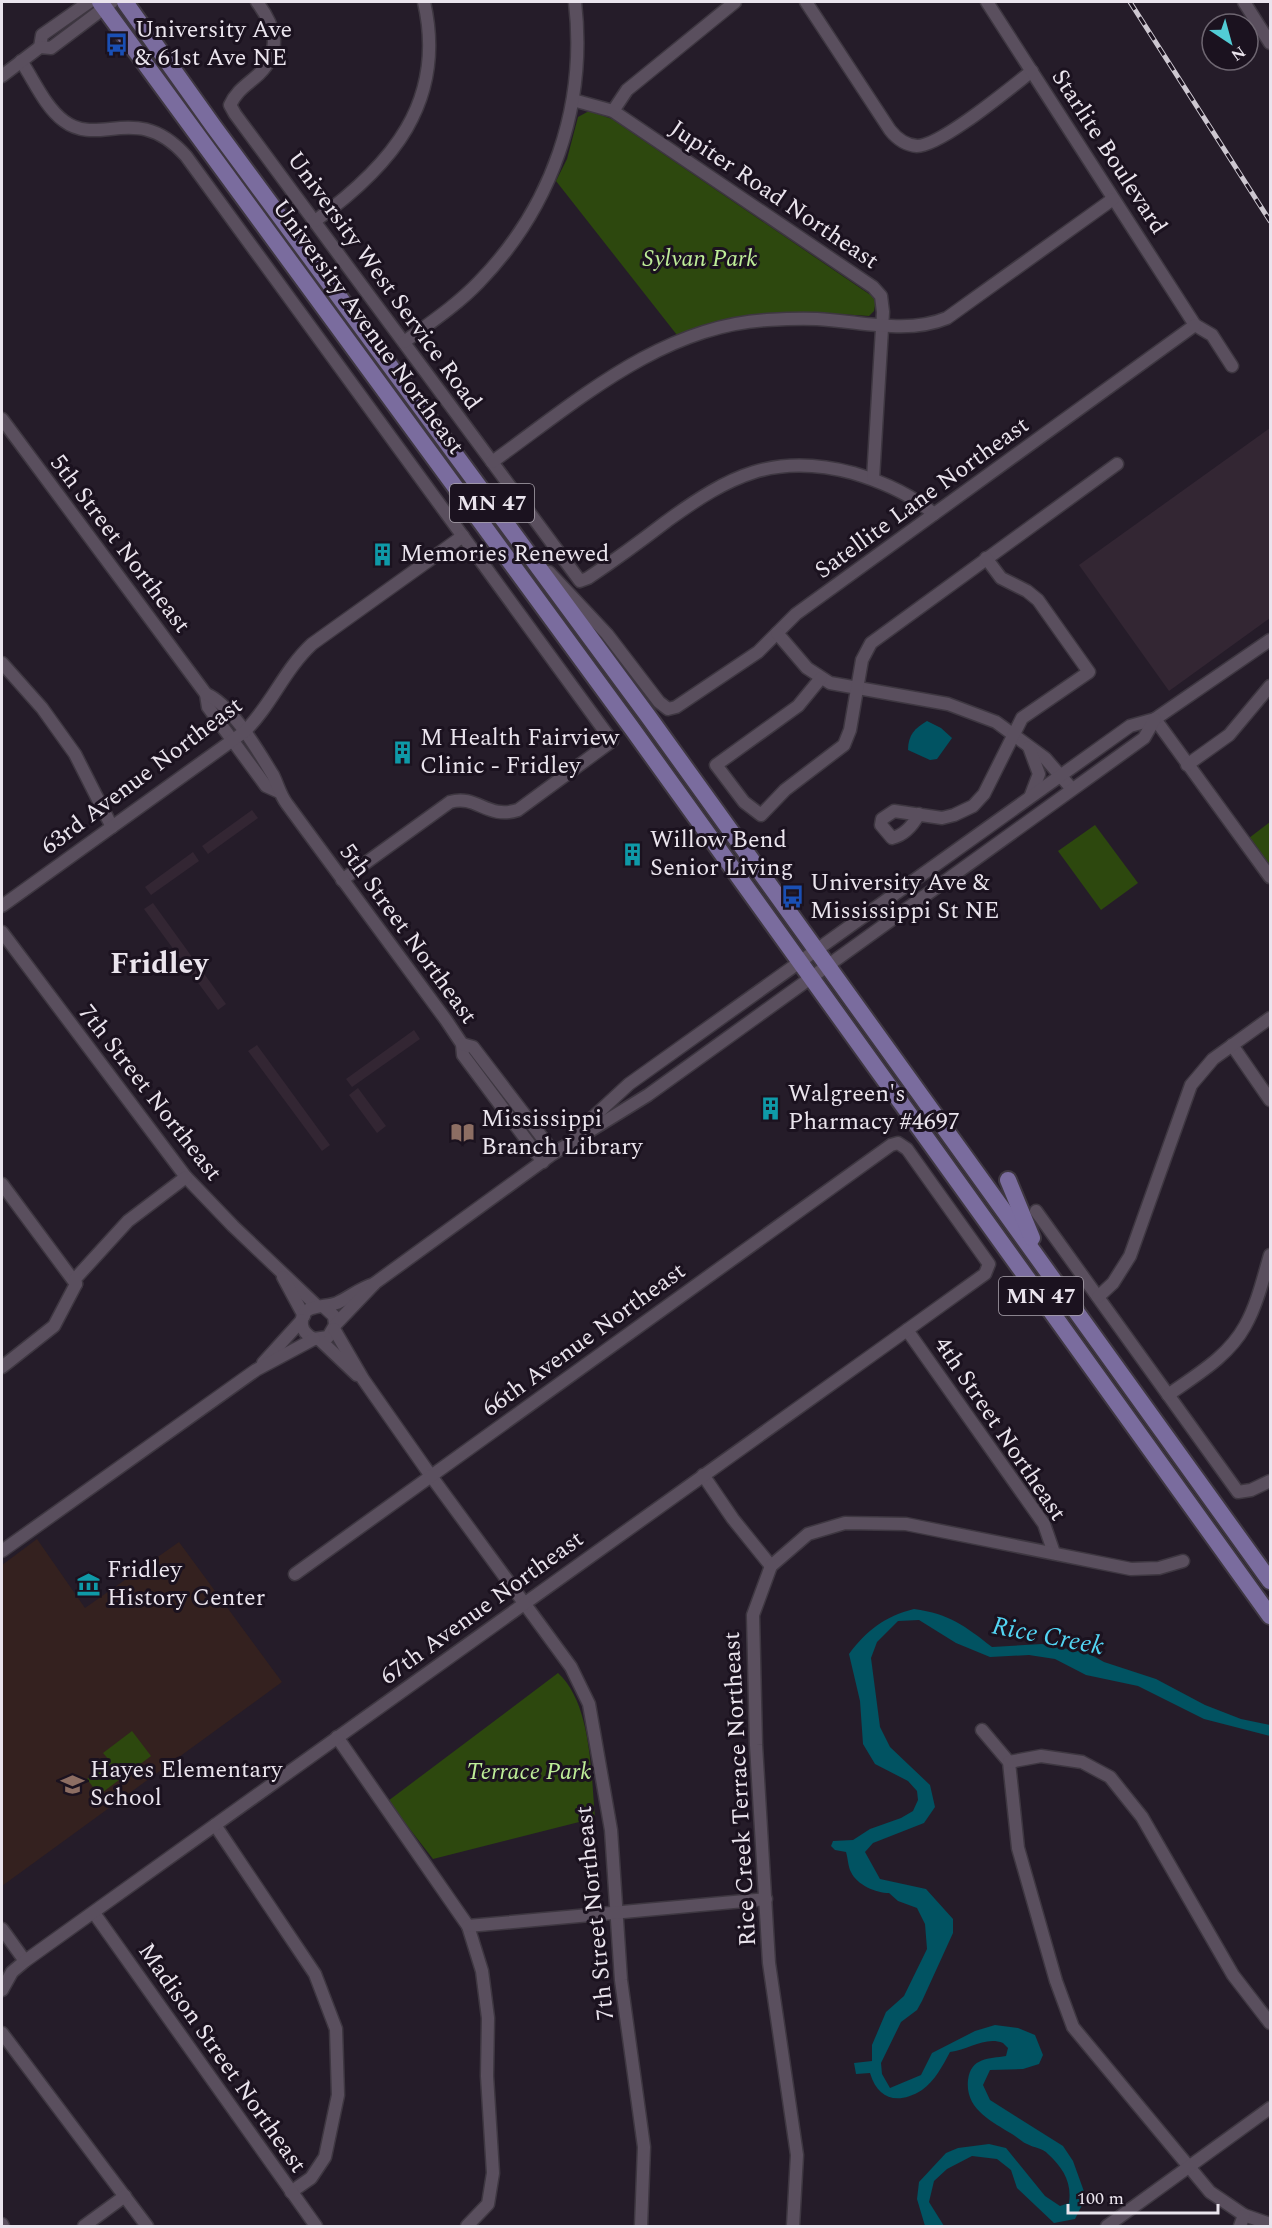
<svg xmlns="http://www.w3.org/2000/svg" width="1272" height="2228" font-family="Spectral,serif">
	<rect width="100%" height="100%" fill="#251c29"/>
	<g fill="#332633">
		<path d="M1270 428V618L1169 691 1079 565Z"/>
		<path d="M252 810 258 818 208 854 202 846Z"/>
		<path d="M193 852 199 861 151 895 145 887Z"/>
		<path d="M153 903 226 1004 218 1010 144 909Z"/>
		<path d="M414 1030 420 1039 352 1087 346 1079Z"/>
		<path d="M257 1045 330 1145 322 1151 248 1051Z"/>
		<path d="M358 1088 386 1126 377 1133 349 1095Z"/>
	</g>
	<path fill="#34211f" d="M37 1539 85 1608 179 1542 282 1682 2 1886V1565Z"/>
	<g fill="#2d480e">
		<path d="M589 111 612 119 872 296 876 300 874 311 869 316C802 311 741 313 677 335L556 181 567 159 578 117Z"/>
		<path d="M1270 822V867L1249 838Z"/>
		<path d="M1095 825 1138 883 1101 910 1058 851Z"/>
		<path d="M558 1673C592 1704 591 1775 595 1818L433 1859 388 1801Z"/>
		<path d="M132 1731 151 1756 99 1795 87 1779 110 1761 103 1753Z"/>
	</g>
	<g fill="#015362">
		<path d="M927 721 941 728 952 738 937 759 930 760 908 750C908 735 915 728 927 721Z"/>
		<path d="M914 1609C950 1614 965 1626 992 1647L1042 1644 1088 1653 1104 1662 1156 1679 1205 1705 1241 1719 1270 1725V1736L1204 1719 1138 1686 1086 1675 1055 1659 1029 1655 990 1657 956 1643 919 1620 898 1621 877 1642 871 1658 880 1727 890 1747 930 1785 935 1807 924 1823 873 1843 865 1852 880 1879 926 1889 953 1919V1933L922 2001 917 2010 901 2022 881 2063 882 2074 890 2088 921 2075 932 2053 975 2031 995 2025 1018 2028 1035 2035 1043 2055 1039 2064 1023 2069 990 2070 983 2085 990 2100 1063 2146 1073 2161 1086 2197 1075 2219 1054 2223 1017 2188 1011 2170 997 2159 972 2156 947 2169 934 2181 929 2202 944 2226H925L917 2199 919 2182 946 2153 958 2148 989 2144 1006 2148 1045 2196 1060 2206 1069 2203C1072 2182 1063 2168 1048 2154 1043 2148 1034 2148 1027 2144 1022 2142 1017 2137 1012 2134 991 2121 965 2109 968 2080 971 2057 989 2059 1006 2056L1008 2048 1003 2043C985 2036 969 2050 950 2052 943 2065 935 2081 922 2090 898 2105 878 2100 870 2073L856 2074 854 2063 872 2061V2045L886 2012 904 1996 927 1949 925 1924 917 1908 898 1901 889 1893C876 1893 857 1885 851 1872 848 1867 848 1858 846 1852L835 1850 831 1846 833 1841 853 1840 870 1829 901 1818 913 1811 918 1800 917 1791 908 1781 875 1764 863 1744 860 1701 849 1654C866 1631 885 1616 914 1609Z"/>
	</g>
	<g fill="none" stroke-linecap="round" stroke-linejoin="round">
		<defs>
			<g id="minor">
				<path d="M257 2C275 26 283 50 259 74 247 85 237 90 230 105L235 114 580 581 588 578C615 560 641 541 667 521 729 476 774 452 853 473 883 482 911 494 934 514"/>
				<path d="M806 2 890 130C897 139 905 145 917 146 941 146 1010 88 1032 71"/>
				<path d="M987 2 1195 325"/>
				<path d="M1244 2 1270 43"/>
				<path d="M40 47 42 35 89 2"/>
				<path d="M21 61C34 80 45 107 64 121 100 148 137 101 186 156L612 741 518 810C487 820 477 794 450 802L342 880"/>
				<path d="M2 76 40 47 51 48 112 2"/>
				<path d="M573 100 613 111 873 287 881 296 883 312 873 479"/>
				<path d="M613 111 627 90 735 2"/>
				<path d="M315 221C391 166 447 102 424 2"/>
				<path d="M1195 325 1212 335 1232 366"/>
				<path d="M404 342C430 323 457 305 479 282 552 207 587 106 575 2"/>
				<path d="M2 419 206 694 208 707 266 786 277 791"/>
				<path d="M492 462C575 403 660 326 767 320 783 319 800 318 817 319 860 321 906 335 947 318L1113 199"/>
				<path d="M549 572 607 634 659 702 668 709 676 707 758 652 796 614 1195 325"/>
				<path d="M777 633 807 668 830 683 948 704 996 722 1045 758 1072 789"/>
				<path d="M2 663 42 708 75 754 112 827"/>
				<path d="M821 678 798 706 716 765 744 802 761 815 785 790 844 745 850 730 862 660 871 643 1117 464"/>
				<path d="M206 694C232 705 258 751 273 775 278 785 280 795 287 804L446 1020 462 1044 463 1055 543 1162"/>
				<path d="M1155 719 1270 877"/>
				<path d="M1029 747 1039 774 1031 795"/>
				<path d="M1187 765 1229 735 1270 686"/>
				<path d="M919 814C913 825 905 835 892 838L881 825 882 819 894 811 942 818 954 815 973 806 984 794 1022 718 1089 672 1038 600 1027 591 1001 578 986 558"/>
				<path d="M2 906 244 732C271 706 284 670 312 644L463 536"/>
				<path d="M2 932 186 1177 233 1226 317 1306"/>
				<path d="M462 1044 473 1047 554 1153"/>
				<path d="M1232 1045 1270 1100"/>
				<path d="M576 1133 629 1084 1130 726 1155 719 1270 640"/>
				<path d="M2 1184 76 1284"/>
				<path d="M1036 1211 1238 1492 1251 1490 1270 1481"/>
				<path d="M283 1277 304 1316"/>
				<path d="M1098 1297 1113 1283 1130 1256 1191 1085 1213 1059 1270 1018"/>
				<path d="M323 1306 334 1316 335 1325 328 1337 314 1339C308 1336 303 1332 302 1325 299 1303 324 1308 337 1303 350 1297 360 1288 374 1284"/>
				<path d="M335 1325 375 1283 554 1153 648 1095 1144 738 1155 719"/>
				<path d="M334 1329 363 1379 431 1476 571 1667 589 1704 611 1830 621 1980 644 2147 641 2226"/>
				<path d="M907 1330 1044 1524 1054 1553"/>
				<path d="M319 1339 357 1375"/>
				<path d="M263 1363 302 1320"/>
				<path d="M2 1367 54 1326 76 1284 75 1279 128 1221 186 1177"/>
				<path d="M1168 1395C1196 1375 1228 1357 1245 1326 1257 1305 1263 1279 1270 1255"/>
				<path d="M703 1475 733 1519 771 1566"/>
				<path d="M2 1551 256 1370 314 1339"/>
				<path d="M982 1730 1009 1762 1018 1848 1056 1981 1073 2027 1210 2192 1244 2215 1270 2224"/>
				<path d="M337 1737 468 1926 482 1971 488 2018 487 2076 493 2173 488 2204 467 2226"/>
				<path d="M1009 1762 1041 1756 1082 1762 1110 1777 1142 1817 1233 1975 1270 2023"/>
				<path d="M215 1825 315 1974 336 2029 338 2095 325 2157 311 2178 291 2192"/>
				<path d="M94 1913 316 2226"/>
				<path d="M468 1926 766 1899"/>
				<path d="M2 1929 25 1961"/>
				<path d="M2 1990 12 1972 25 1961 907 1330 985 1274 989 1264 907 1149 898 1143 891 1145 295 1574"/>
				<path d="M2 2033 147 2226"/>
				<path d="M2 2224 3 2226"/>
				<path d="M84 2226 125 2196"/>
				<path d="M793 2226 797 2155 769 1963 756 1745 753 1615 771 1566 808 1534 845 1523 906 1524 1131 1569 1159 1568 1183 1561"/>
				<path d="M1107 2226 1270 2108"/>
				<path d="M1240 2226 1244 2215"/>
			</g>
			<g id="major">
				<path d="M100 2 631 727 1270 1616"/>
				<path d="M125 2 214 127 648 716 1270 1581"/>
				<path d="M1008 1180 1032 1238"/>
			</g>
		</defs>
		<use href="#minor" stroke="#3e3741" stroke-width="15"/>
		<use href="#major" stroke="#3e3741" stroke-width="20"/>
		<use href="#minor" stroke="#5a4f5e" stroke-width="12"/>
		<use href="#major" stroke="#7a6c9e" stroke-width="16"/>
		<defs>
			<path id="rail" d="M1130 2 1270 221"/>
		</defs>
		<use href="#rail" stroke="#cdc7d0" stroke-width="5"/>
		<use href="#rail" stroke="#1b121f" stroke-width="3" stroke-dasharray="9" stroke-linecap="butt"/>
	</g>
	<defs>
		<symbol id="bus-bare" viewBox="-9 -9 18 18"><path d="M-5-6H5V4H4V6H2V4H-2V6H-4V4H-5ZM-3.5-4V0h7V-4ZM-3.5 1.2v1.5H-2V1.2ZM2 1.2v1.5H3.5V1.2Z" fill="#1a4fb4" stroke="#1b121f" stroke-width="2.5" paint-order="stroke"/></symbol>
		<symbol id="building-bare" viewBox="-9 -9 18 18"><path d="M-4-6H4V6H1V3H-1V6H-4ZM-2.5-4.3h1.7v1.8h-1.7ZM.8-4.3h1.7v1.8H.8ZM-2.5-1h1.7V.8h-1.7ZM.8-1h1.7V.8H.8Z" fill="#0f9aa8" stroke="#1b121f" stroke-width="2.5" paint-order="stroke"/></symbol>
		<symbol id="library-bare" viewBox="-9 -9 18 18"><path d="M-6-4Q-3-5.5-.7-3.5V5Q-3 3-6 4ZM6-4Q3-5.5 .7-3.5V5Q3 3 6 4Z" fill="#8d6e63" stroke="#1b121f" stroke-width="2.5" paint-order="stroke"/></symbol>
		<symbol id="museum-bare" viewBox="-9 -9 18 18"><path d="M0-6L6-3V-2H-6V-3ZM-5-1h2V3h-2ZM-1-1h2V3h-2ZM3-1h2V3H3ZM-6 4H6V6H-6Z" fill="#0f9aa8" stroke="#1b121f" stroke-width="2.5" paint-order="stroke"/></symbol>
		<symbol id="school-bare" viewBox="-9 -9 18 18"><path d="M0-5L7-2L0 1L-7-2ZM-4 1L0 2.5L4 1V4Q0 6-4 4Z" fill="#8d6e63" stroke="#1b121f" stroke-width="2.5" paint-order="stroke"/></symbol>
	</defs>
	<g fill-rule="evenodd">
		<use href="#bus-bare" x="100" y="28" width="33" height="33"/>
		<use href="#building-bare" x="366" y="538" width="33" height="33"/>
		<use href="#building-bare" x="386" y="736" width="33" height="33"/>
		<use href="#building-bare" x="616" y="838" width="33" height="33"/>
		<use href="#bus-bare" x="776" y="880" width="33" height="33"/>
		<use href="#building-bare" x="754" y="1092" width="33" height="33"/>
		<use href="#library-bare" x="446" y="1116" width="33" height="33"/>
		<use href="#museum-bare" x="72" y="1568" width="33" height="33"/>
		<use href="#school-bare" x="56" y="1768" width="33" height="33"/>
	</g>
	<g text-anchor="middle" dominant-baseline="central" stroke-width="6" stroke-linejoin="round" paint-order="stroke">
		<g fill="#1b121f" stroke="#aca5af" stroke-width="1.5">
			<rect x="450" y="484" width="84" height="38" rx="4.5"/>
			<rect x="999" y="1277" width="84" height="38" rx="4.5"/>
		</g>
		<g font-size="22" font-weight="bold" fill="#eae4ed">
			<text x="492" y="503">MN 47</text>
			<text x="1041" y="1296">MN 47</text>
		</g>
		<g font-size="24" fill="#eae4ed" stroke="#1b121f" text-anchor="start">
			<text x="135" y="30">University Ave<tspan x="135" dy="28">&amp; 61st Ave NE</tspan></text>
			<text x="400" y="554">Memories Renewed</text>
			<text x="420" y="738">M Health Fairview<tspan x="420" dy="28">Clinic - Fridley</tspan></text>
			<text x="650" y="840">Willow Bend<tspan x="650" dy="28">Senior Living</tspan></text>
			<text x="810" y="883">University Ave &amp;<tspan x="810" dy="28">Mississippi St NE</tspan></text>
			<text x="788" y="1094">Walgreen's<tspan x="788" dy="28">Pharmacy #4697</tspan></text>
			<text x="481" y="1119">Mississippi<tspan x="481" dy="28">Branch Library</tspan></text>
			<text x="107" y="1570">Fridley<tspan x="107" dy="28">History Center</tspan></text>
			<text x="90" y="1770">Hayes Elementary<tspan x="90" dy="28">School</tspan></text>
		</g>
		<g font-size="24" fill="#eae4ed" stroke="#1b121f">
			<text transform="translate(1109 152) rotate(57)">Starlite Boulevard</text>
			<text transform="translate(774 195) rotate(34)">Jupiter Road Northeast</text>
			<text transform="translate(384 281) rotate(54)">University West Service Road</text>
			<text transform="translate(368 327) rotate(54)">University Avenue Northeast</text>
			<text transform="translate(922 498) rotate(-36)">Satellite Lane Northeast</text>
			<text transform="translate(120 544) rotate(53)">5th Street Northeast</text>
			<text transform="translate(142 776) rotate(-37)">63rd Avenue Northeast</text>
			<text transform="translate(408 934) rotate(54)">5th Street Northeast</text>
			<text transform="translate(150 1093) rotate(52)">7th Street Northeast</text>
			<text transform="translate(584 1340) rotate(-36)">66th Avenue Northeast</text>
			<text transform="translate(1000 1429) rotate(56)">4th Street Northeast</text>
			<text transform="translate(482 1608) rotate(-36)">67th Avenue Northeast</text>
			<text transform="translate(740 1789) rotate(-93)">Rice Creek Terrace Northeast</text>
			<text transform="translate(595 1913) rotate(-96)">7th Street Northeast</text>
			<text transform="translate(222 2058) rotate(55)">Madison Street Northeast</text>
		</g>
		<g font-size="24" font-style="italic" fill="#beed98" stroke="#1b121f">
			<text x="700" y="259">Sylvan Park</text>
			<text x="529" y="1772">Terrace Park</text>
		</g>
		<g font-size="26" font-style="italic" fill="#53d6f4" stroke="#1b121f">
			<text transform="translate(1048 1636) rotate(11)">Rice Creek</text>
		</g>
		<g font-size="30" font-weight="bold" fill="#eae4ed" stroke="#1b121f">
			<text x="159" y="964">Fridley</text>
		</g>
	</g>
	<rect width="1272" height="2228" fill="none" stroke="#eae4ed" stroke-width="6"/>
	<g transform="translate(1230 42) rotate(144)"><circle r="28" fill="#1b121f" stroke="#6e6671" stroke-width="1.5"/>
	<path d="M0-4.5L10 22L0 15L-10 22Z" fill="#52ccd5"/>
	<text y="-9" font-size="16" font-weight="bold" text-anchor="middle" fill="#eae4ed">N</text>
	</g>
	<path d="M1068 2204v9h150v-9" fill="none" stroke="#eae4ed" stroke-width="3"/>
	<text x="1077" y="2204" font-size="18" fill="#eae4ed" stroke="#1b121f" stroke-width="4.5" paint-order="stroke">100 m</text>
</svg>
